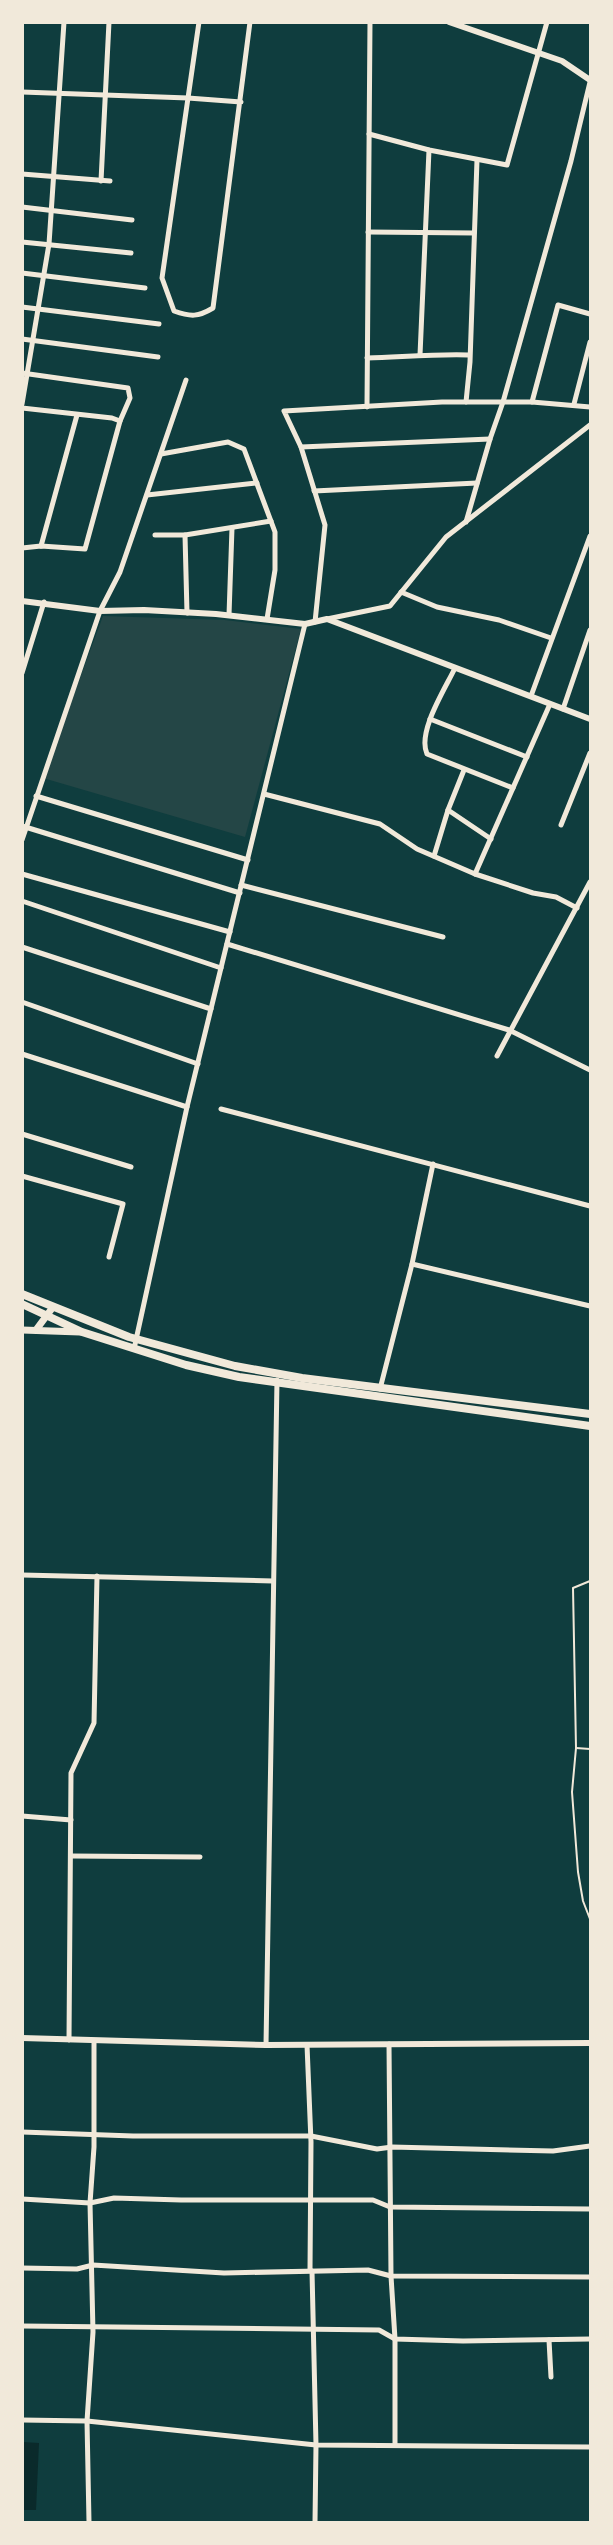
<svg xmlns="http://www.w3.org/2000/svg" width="613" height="2545" font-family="'Varela Round',sans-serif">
	<rect width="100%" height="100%" fill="#0f3d3e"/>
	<path fill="#244646" d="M103 616 225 620 301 629 245 837 43 778Z"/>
	<path fill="#0a2a2b" d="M23 2442 39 2443 36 2510H23Z"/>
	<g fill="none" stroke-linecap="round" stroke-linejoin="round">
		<g stroke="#f1e9da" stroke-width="2">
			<path d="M590 1581 573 1588 576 1748 572 1792 578 1872 583 1901 590 1919"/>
			<path d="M576 1748 590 1749"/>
		</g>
		<g stroke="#f1e9da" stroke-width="5">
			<path d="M22 92 188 98 199 22"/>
			<path d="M241 102 188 98 162 278 174 311C191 317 198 317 213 308L250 22"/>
			<path d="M369 134 429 150 507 165 547 22"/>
			<path d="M22 174 110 181"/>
			<path d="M101 181 109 22"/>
			<path d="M22 207 132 220"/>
			<path d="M368 232 474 233"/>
			<path d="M22 242 131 253"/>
			<path d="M22 273 145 288"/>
			<path d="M22 307 159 324"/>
			<path d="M22 339 158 357"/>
			<path d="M420 355 429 150"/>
			<path d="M367 358C402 357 434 354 468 355"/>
			<path d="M22 373 128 388 130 398 120 421 85 549 41 546 22 548"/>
			<path d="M466 402 470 362 477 160"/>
			<path d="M532 402 558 305 590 314"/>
			<path d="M22 404 49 244 64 22"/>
			<path d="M574 404 590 342"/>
			<path d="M367 407 370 22"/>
			<path d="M22 408 112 418 120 421"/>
			<path d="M301 447 490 439"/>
			<path d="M161 454 228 442 244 449 275 532V570L267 619"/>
			<path d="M314 491 477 483"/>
			<path d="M147 495 257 483"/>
			<path d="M466 522 490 439 503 402 571 161 590 82"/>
			<path d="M155 535H185L271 521"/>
			<path d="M185 535 187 613"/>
			<path d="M41 546 77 415"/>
			<path d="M401 592 437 607 499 620 551 638"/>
			<path d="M229 615 232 528"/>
			<path d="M327 619 390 606 446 537 590 425"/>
			<path d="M315 622 325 525 301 447 284 411 442 402H532L590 407"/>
			<path d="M455 668C445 689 417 732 427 754L513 788"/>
			<path d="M22 673 44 602"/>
			<path d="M531 696 590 536"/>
			<path d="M563 709 590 630"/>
			<path d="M430 719 527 757"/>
			<path d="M264 794 380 824 417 849 475 874 550 704"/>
			<path d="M36 796 248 860"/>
			<path d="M448 810 491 839"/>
			<path d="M561 825 590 753"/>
			<path d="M22 826 240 893"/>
			<path d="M22 840 100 611 120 572 186 380"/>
			<path d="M434 856 448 810 464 770"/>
			<path d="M22 874 230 932"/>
			<path d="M475 874 533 893 556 897 577 908"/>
			<path d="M241 885 443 937"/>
			<path d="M22 901 221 968"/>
			<path d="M227 944 509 1030 590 1070"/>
			<path d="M22 947 211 1009"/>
			<path d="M22 1002 198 1064"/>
			<path d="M22 1054 187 1107"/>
			<path d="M497 1056 590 882"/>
			<path d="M221 1109 590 1206"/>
			<path d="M22 1134 131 1167"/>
			<path d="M22 1176 123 1204 109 1257"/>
			<path d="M412 1264 590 1306"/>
			<path d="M134 1349 187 1107 305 624"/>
			<path d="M380 1389 412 1264 433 1164"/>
			<path d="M22 1575 273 1581"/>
			<path d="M22 1816 71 1820"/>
			<path d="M71 1856 200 1857"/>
			<path d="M69 2040 71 1773 94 1723 97 1576"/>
			<path d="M389 2044 391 2276 395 2339V2445"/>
			<path d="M266 2045 277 1380"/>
			<path d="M307 2045 311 2142 310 2270 312 2271 316 2445 315 2522"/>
			<path d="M22 2132 133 2136H311L377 2149 392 2147 553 2151 590 2146"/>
			<path d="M22 2199 90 2203 114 2198 181 2200H373L390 2207 590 2209"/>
			<path d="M22 2268 77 2269 93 2265 224 2273 368 2270 391 2276 590 2277"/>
			<path d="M22 2326C141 2327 260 2328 379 2330L395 2339 463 2341 590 2339"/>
			<path d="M549 2340 551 2377"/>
			<path d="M22 2420 87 2421 316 2445 590 2447"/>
			<path d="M89 2522 87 2421 93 2332 90 2203 94 2147V2041"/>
		</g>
		<g stroke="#f1e9da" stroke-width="6">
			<path d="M449 22 562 61 590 80"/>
			<path d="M22 601 100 611 144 610 216 614 305 624 327 619 590 719"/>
			<path d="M22 2038 266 2045 590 2043"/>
		</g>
		<g stroke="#f1e9da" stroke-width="7">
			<path d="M22 1330 80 1332"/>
			<path d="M36 1330 53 1307"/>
		</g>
		<g stroke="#f1e9da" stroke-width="8">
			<path d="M22 1294 129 1337 235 1366 302 1378 590 1414"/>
			<path d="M22 1304 82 1332 186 1365 239 1377 590 1426"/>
		</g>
	</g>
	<rect width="613" height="2545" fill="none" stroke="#f1e9da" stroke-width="48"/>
</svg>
